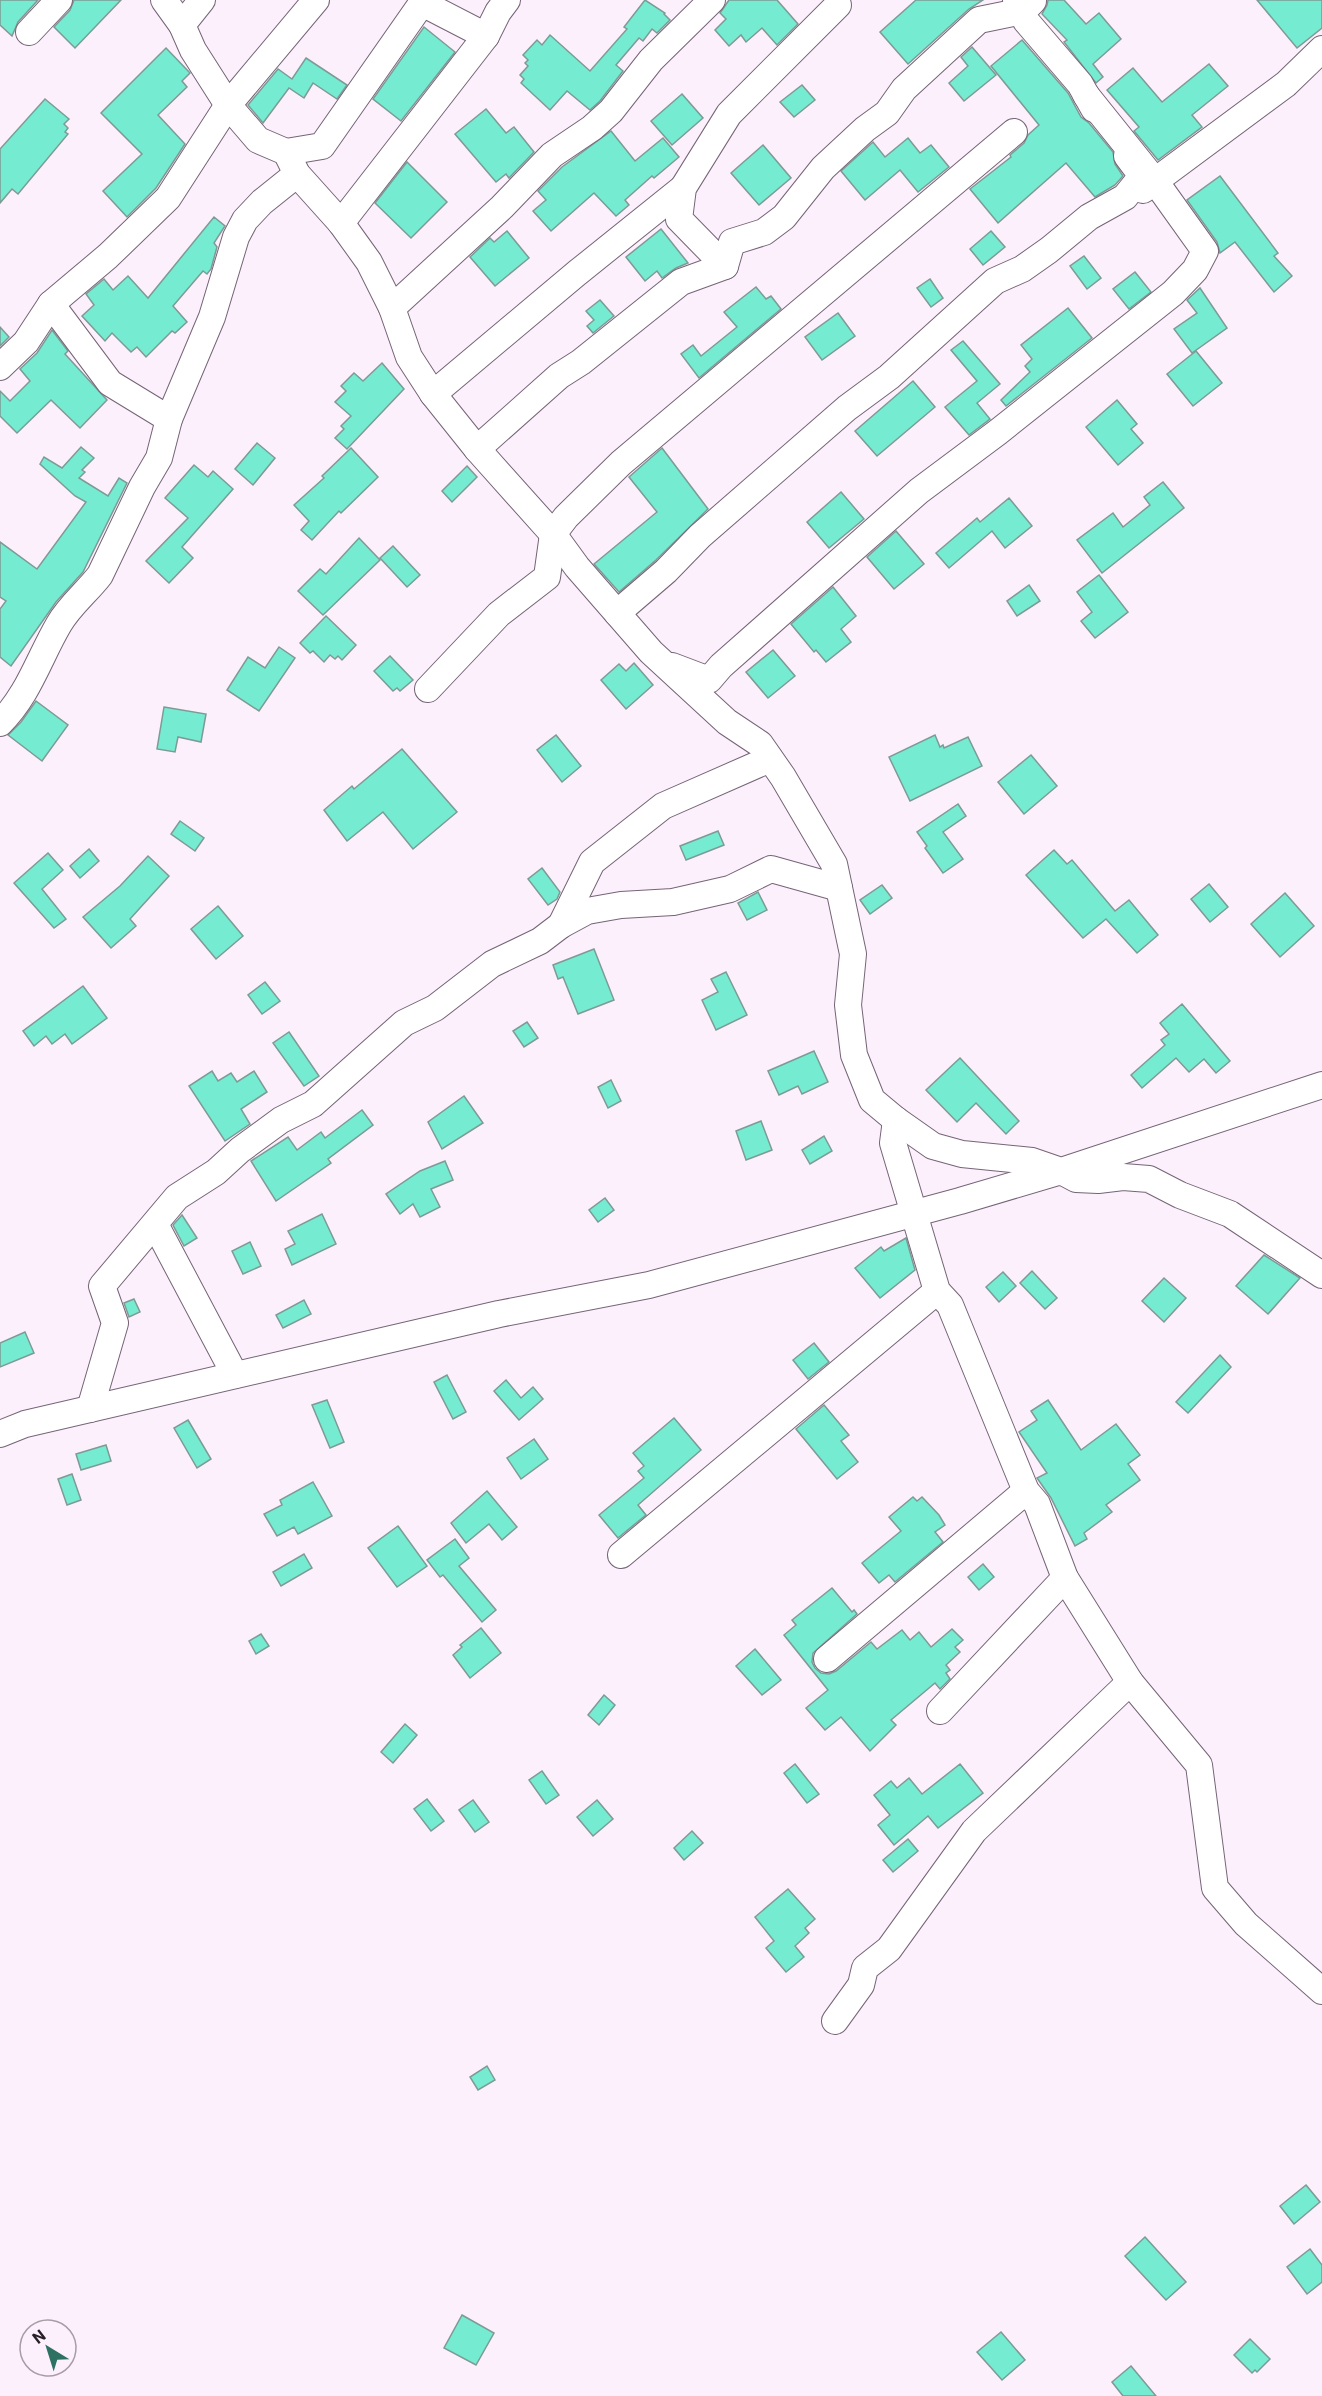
<svg xmlns="http://www.w3.org/2000/svg" width="1322" height="2396" font-family="Roboto,sans-serif">
	<rect width="100%" height="100%" fill="#fcf0fd"/>
	<g fill="#75ebd2" stroke="#7d9b94" stroke-width="1.5">
		<path d="M0 0H38L18 22 12 36 0 25Z"/>
		<path d="M74 0H121L75 48 54 27 70 10Z"/>
		<path d="M645 0 665 13 664 14 670 20 657 33 652 29 643 41 639 38 616 65 623 71 600 101 590 110 567 91 550 110 521 83 524 79 520 75 528 66 525 63 528 60 523 55 537 40 542 45 550 35 590 71 627 29 624 27Z"/>
		<path d="M729 0H777L798 24 777 45 762 28 746 42 741 35 729 46 715 30 726 19 720 13Z"/>
		<path d="M916 0H983L969 9 908 64 880 32Z"/>
		<path d="M1048 0H1064L1086 24 1099 13 1121 39 1093 64 1103 77 1096 83 1064 42 1067 40 1042 14 1047 5Z"/>
		<path d="M1257 0H1322V28L1297 48Z"/>
		<path d="M424 27 455 52 401 121 373 99Z"/>
		<path d="M1022 40 1068 93 1081 117 1089 123 1113 152 1115 164 1123 176 1115 185 1095 197 1066 163 998 223 970 189 1011 157 1010 155 1024 143 1028 135 1039 125 991 66Z"/>
		<path d="M972 47 996 75 964 101 949 83 968 66 961 57Z"/>
		<path d="M166 48 190 73 182 81 187 87 158 115 185 144 156 188 127 217 103 191 142 154 101 113Z"/>
		<path d="M306 58 347 85 337 99 313 83 304 98 289 88 263 123 248 105 278 69 292 79Z"/>
		<path d="M1209 64 1228 86 1192 115 1202 127 1158 160 1134 131 1139 127 1107 90 1133 68 1162 102Z"/>
		<path d="M802 85 815 100 794 117 780 102Z"/>
		<path d="M682 94 703 118 672 145 651 121Z"/>
		<path d="M45 99 69 119 64 124 68 128 65 132 68 134 18 194 12 189 0 203V149Z"/>
		<path d="M486 109 506 133 514 127 534 152 509 178 506 174 496 182 455 134Z"/>
		<path d="M611 131 635 161 663 138 679 157 654 178 652 176 625 200 629 205 616 216 594 193 551 231 533 211 546 200 538 191 562 167Z"/>
		<path d="M908 138 920 153 931 145 949 167 918 192 900 170 865 200 841 171 873 142 885 157Z"/>
		<path d="M763 145 791 178 759 205 731 173Z"/>
		<path d="M407 162 447 202 411 238 375 203Z"/>
		<path d="M1220 176 1278 253 1274 256 1292 276 1274 292 1235 242 1220 253 1217 242 1187 200Z"/>
		<path d="M214 217 225 226 214 243 217 247 211 269 207 274 203 271 173 306 187 322 175 333 172 331 146 357 137 347 131 352 112 333 105 341 82 316 94 305 86 294 104 279 113 290 128 276 148 298Z"/>
		<path d="M661 229 688 263 676 268 662 278 657 271 645 281 626 257Z"/>
		<path d="M507 231 529 258 495 286 470 257 490 238 494 242Z"/>
		<path d="M991 231 1005 247 983 265 970 249Z"/>
		<path d="M1084 256 1101 278 1087 289 1070 266Z"/>
		<path d="M1135 272 1151 292 1129 309 1113 289Z"/>
		<path d="M930 279 943 298 931 307 917 288Z"/>
		<path d="M756 287 766 299 771 296 781 309 699 378 681 354 693 345 701 356 737 327 724 312Z"/>
		<path d="M1200 288 1227 328 1192 353 1174 329 1197 313 1187 300Z"/>
		<path d="M600 300 614 316 593 333 587 326 594 320 586 311Z"/>
		<path d="M1068 308 1092 338 1006 406 1001 400 1030 372 1025 366 1032 359 1021 345Z"/>
		<path d="M838 313 855 336 822 360 805 337Z"/>
		<path d="M0 327 9 337 0 346Z"/>
		<path d="M52 330 68 351 65 354 107 400 80 428 51 400 17 433 0 416V391L10 401 30 381 20 369 37 353Z"/>
		<path d="M963 341 1000 384 977 403 990 419 969 435 945 407 977 381 951 350Z"/>
		<path d="M1196 351 1222 383 1193 406 1167 374Z"/>
		<path d="M382 363 404 389 347 449 335 438 344 429 341 426 351 416 335 402 346 391 341 386 354 373 363 381Z"/>
		<path d="M913 381 935 407 877 456 855 431Z"/>
		<path d="M1117 400 1137 424 1131 429 1143 443 1118 465 1086 427Z"/>
		<path d="M257 443 275 458 253 485 235 469Z"/>
		<path d="M81 447 94 458 82 470 85 472 79 478 108 496 119 478 127 483 83 572 56 602 11 666 0 657V609L6 601 0 597V542L37 569 86 502 75 496 40 464 44 457 62 468Z"/>
		<path d="M351 448 378 477 341 513 339 511 312 540 301 530 309 521 294 505 324 478 322 476Z"/>
		<path d="M662 448 708 509 656 560 619 592 594 564 657 512 629 477Z"/>
		<path d="M194 465 208 477 213 471 233 489 182 547 193 558 169 583 146 561 188 518 165 498Z"/>
		<path d="M467 466 477 477 452 502 442 491Z"/>
		<path d="M1163 482 1184 508 1102 573 1077 540 1113 513 1123 527 1150 505 1144 497Z"/>
		<path d="M841 492 864 519 829 548 807 522Z"/>
		<path d="M1009 498 1032 526 1005 548 992 531 949 568 936 553 977 518 980 522Z"/>
		<path d="M896 531 924 564 894 589 867 557Z"/>
		<path d="M359 538 380 560 323 615 298 591 320 569 326 574Z"/>
		<path d="M393 546 420 575 407 587 380 558Z"/>
		<path d="M1099 575 1128 612 1095 638 1081 621 1092 612 1077 592Z"/>
		<path d="M1029 585 1040 601 1017 616 1007 601Z"/>
		<path d="M833 587 856 616 841 629 851 642 826 662 816 650 814 652 791 624Z"/>
		<path d="M326 616 356 645 342 660 338 656 335 659 330 655 324 662 313 651 310 653 300 643Z"/>
		<path d="M279 647 295 658 259 711 227 690 248 657 265 668Z"/>
		<path d="M773 650 795 676 768 698 746 672Z"/>
		<path d="M390 656 413 680 400 691 397 688 393 691 374 671Z"/>
		<path d="M634 663 653 685 626 709 601 680 619 664 626 671Z"/>
		<path d="M36 701 68 725 42 761 8 735 21 722Z"/>
		<path d="M164 707 206 714 201 742 178 737 175 752 157 749Z"/>
		<path d="M556 735 581 766 562 782 537 750Z"/>
		<path d="M935 735 940 747 943 745 944 748 968 737 982 766 910 801 889 757Z"/>
		<path d="M402 749 457 812 413 849 383 812 347 841 324 810 352 786 354 789Z"/>
		<path d="M1031 755 1057 786 1024 814 998 782Z"/>
		<path d="M958 804 966 816 943 832 963 859 943 873 925 848 927 846 917 832Z"/>
		<path d="M180 821 204 838 195 851 171 834Z"/>
		<path d="M718 831 724 845 686 860 680 846Z"/>
		<path d="M89 849 99 861 80 878 70 866Z"/>
		<path d="M1054 850 1067 864 1072 860 1115 911 1129 900 1158 935 1137 953 1106 919 1083 938 1026 875Z"/>
		<path d="M48 853 63 870 42 889 66 919 54 928 14 883Z"/>
		<path d="M148 856 169 876 130 919 136 926 111 948 83 917 120 886Z"/>
		<path d="M542 868 560 892 557 899 548 905 528 879Z"/>
		<path d="M1209 884 1228 907 1210 922 1191 899Z"/>
		<path d="M882 885 892 898 870 914 860 900Z"/>
		<path d="M758 892 767 910 747 920 738 903Z"/>
		<path d="M1285 893 1314 926 1280 957 1251 924Z"/>
		<path d="M218 906 243 936 216 959 191 929Z"/>
		<path d="M594 949 614 1000 578 1014 563 977 558 979 553 965Z"/>
		<path d="M726 972 747 1015 716 1030 702 1000 718 992 711 979Z"/>
		<path d="M265 982 280 1001 262 1014 248 995Z"/>
		<path d="M83 986 107 1018 72 1044 65 1034 52 1044 46 1036 34 1046 23 1031Z"/>
		<path d="M1182 1004 1230 1061 1216 1073 1204 1059 1189 1072 1176 1058 1142 1088 1131 1075 1165 1045 1161 1040 1169 1034 1160 1023Z"/>
		<path d="M527 1022 538 1038 524 1047 513 1031Z"/>
		<path d="M289 1032 319 1076 304 1086 273 1043Z"/>
		<path d="M814 1051 828 1082 802 1094 798 1086 779 1095 768 1071Z"/>
		<path d="M960 1058 1019 1121 1006 1134 976 1103 957 1122 926 1090Z"/>
		<path d="M212 1071 218 1081 231 1073 237 1082 254 1071 267 1092 241 1109 250 1124 225 1141 189 1086Z"/>
		<path d="M611 1080 621 1101 608 1108 598 1087Z"/>
		<path d="M464 1096 483 1123 442 1149 428 1122Z"/>
		<path d="M362 1110 373 1125 328 1159 331 1163 276 1201 251 1161 288 1137 297 1150 321 1132 325 1138Z"/>
		<path d="M761 1121 772 1150 746 1160 736 1131Z"/>
		<path d="M824 1136 832 1151 810 1164 802 1150Z"/>
		<path d="M445 1161 453 1180 431 1189 440 1207 420 1217 413 1204 400 1214 386 1194 420 1171Z"/>
		<path d="M605 1198 614 1210 598 1222 589 1210Z"/>
		<path d="M322 1214 336 1244 292 1265 285 1249 295 1244 288 1231Z"/>
		<path d="M182 1215 197 1238 184 1246 173 1225Z"/>
		<path d="M906 1238 915 1270 880 1298 855 1268 881 1247 884 1251Z"/>
		<path d="M250 1242 261 1266 243 1274 232 1251Z"/>
		<path d="M1264 1255 1300 1278 1268 1314 1236 1286Z"/>
		<path d="M1032 1271 1057 1298 1045 1309 1020 1283Z"/>
		<path d="M1003 1272 1016 1286 999 1302 986 1287Z"/>
		<path d="M1164 1278 1186 1298 1164 1322 1142 1301Z"/>
		<path d="M134 1299 140 1312 129 1317 124 1303Z"/>
		<path d="M304 1300 311 1314 283 1328 276 1315Z"/>
		<path d="M25 1332 34 1353 0 1367V1343Z"/>
		<path d="M814 1343 829 1362 808 1379 793 1360Z"/>
		<path d="M1220 1355 1231 1367 1188 1413 1176 1402Z"/>
		<path d="M447 1375 466 1412 453 1419 434 1382Z"/>
		<path d="M506 1380 521 1398 533 1387 543 1399 519 1420 494 1391Z"/>
		<path d="M327 1400 344 1442 330 1448 312 1405Z"/>
		<path d="M1048 1400 1081 1450 1116 1424 1140 1455 1128 1464 1140 1480 1106 1505 1112 1512 1084 1533 1087 1539 1075 1546 1051 1498 1037 1478 1047 1473 1019 1432 1037 1420 1031 1411Z"/>
		<path d="M824 1405 849 1435 841 1441 858 1462 837 1479 796 1429Z"/>
		<path d="M674 1418 701 1450 638 1505 646 1515 618 1538 599 1515 644 1478 638 1471 644 1466 633 1453Z"/>
		<path d="M188 1420 211 1459 197 1468 174 1428Z"/>
		<path d="M534 1439 548 1459 521 1479 507 1458Z"/>
		<path d="M106 1445 111 1461 81 1470 76 1454Z"/>
		<path d="M72 1474 81 1500 67 1505 58 1479Z"/>
		<path d="M313 1482 332 1516 298 1534 294 1527 277 1536 264 1514 282 1505 280 1500Z"/>
		<path d="M487 1491 517 1527 502 1540 489 1524 466 1543 451 1523Z"/>
		<path d="M913 1497 917 1501 922 1497 939 1515 945 1525 935 1532 943 1542 895 1582 889 1575 879 1583 862 1563 901 1531 889 1517Z"/>
		<path d="M398 1526 427 1566 397 1587 368 1548Z"/>
		<path d="M455 1539 469 1558 459 1566 496 1610 482 1622 443 1575 440 1577 427 1560Z"/>
		<path d="M304 1554 312 1568 281 1586 273 1572Z"/>
		<path d="M983 1564 994 1577 979 1590 968 1577Z"/>
		<path d="M832 1588 852 1612 854 1610 857 1614 813 1653 812 1662 815 1668 821 1673 829 1674 836 1671 871 1642 877 1649 902 1630 910 1640 919 1632 931 1647 952 1629 963 1640 955 1647 960 1652 946 1665 950 1670 946 1673 950 1679 940 1689 935 1683 891 1720 896 1725 870 1751 841 1717 825 1730 806 1708 828 1690 784 1635 796 1625 792 1620Z"/>
		<path d="M481 1628 501 1653 470 1678 453 1655 462 1647 460 1645Z"/>
		<path d="M261 1634 269 1646 256 1654 249 1641Z"/>
		<path d="M755 1649 781 1680 762 1695 736 1666Z"/>
		<path d="M604 1695 615 1705 599 1725 588 1715Z"/>
		<path d="M405 1724 417 1735 393 1763 381 1752Z"/>
		<path d="M795 1764 819 1794 807 1803 784 1773Z"/>
		<path d="M960 1764 983 1793 938 1828 928 1816 894 1845 878 1825 890 1815 874 1795 891 1781 897 1788 909 1778 922 1794Z"/>
		<path d="M542 1771 559 1795 546 1804 529 1780Z"/>
		<path d="M427 1799 444 1821 431 1831 414 1809Z"/>
		<path d="M473 1800 489 1822 475 1832 459 1810Z"/>
		<path d="M597 1800 613 1819 593 1836 577 1817Z"/>
		<path d="M692 1831 703 1843 684 1860 674 1848Z"/>
		<path d="M908 1839 918 1851 893 1872 883 1860Z"/>
		<path d="M788 1889 815 1919 805 1928 809 1933 795 1946 804 1957 786 1972 766 1948 774 1941 755 1917Z"/>
		<path d="M487 2066 495 2080 478 2090 470 2077Z"/>
		<path d="M1306 2185 1320 2202 1294 2224 1280 2206Z"/>
		<path d="M1145 2237 1186 2282 1166 2300 1125 2256Z"/>
		<path d="M1310 2249 1322 2265V2282L1307 2294 1287 2267Z"/>
		<path d="M462 2315 494 2333 476 2365 444 2348Z"/>
		<path d="M1001 2332 1025 2360 1002 2380 977 2352Z"/>
		<path d="M1250 2339 1270 2359 1257 2372 1255 2370 1252 2373 1234 2355Z"/>
		<path d="M1131 2366 1156 2396H1123L1112 2382Z"/>
	</g>
	<g fill="none" stroke-linecap="round" stroke-linejoin="round">
		<defs>
			<g id="minor">
				<path d="M164 0 182 25 193 50 228 105 258 140 286 152 297 174 341 223 369 262 392 308 409 357 433 394 477 449 553 534 577 567 651 652 727 722 760 744 783 777 834 864 853 954 848 1005 854 1055 872 1100 896 1120 933 1146 962 1154 1032 1161 1061 1171 1322 1085"/>
				<path d="M1016 0 1026 21 1080 84 1094 109"/>
				<path d="M182 25 202 0"/>
				<path d="M29 32 59 0"/>
				<path d="M286 152 322 146 422 3 486 36"/>
				<path d="M1143 190 1286 84 1322 49"/>
				<path d="M341 223 486 36 498 12 507 0"/>
				<path d="M725 266 679 219 683 188 729 114 838 5"/>
				<path d="M51 304 110 383 169 419"/>
				<path d="M392 308 502 207 552 155 592 128 611 111 651 60 712 0"/>
				<path d="M0 367 26 342 51 304 108 256 168 198 228 105 316 0"/>
				<path d="M433 394 577 273 683 188"/>
				<path d="M477 449 559 376 581 362 681 282 725 266 732 242 764 232 784 217 823 168 865 129 887 113 904 89 979 20 1023 11 1033 1"/>
				<path d="M617 613 666 571 700 536 847 408 889 377 995 281 1022 269 1049 250 1089 217 1125 197 1142 176 1127 156"/>
				<path d="M672 666 709 680 721 666 919 491 998 432 1173 293 1195 270 1205 251 1155 181 1086 95"/>
				<path d="M428 689 499 614 547 577 553 534 566 517 621 463 1014 132"/>
				<path d="M0 723C29 694 39 658 59 624 70 605 87 592 100 575L142 487 159 458 169 419 212 317 236 237 245 220 262 202 297 174"/>
				<path d="M561 925 592 862 663 806 770 759"/>
				<path d="M896 1120 893 1143 937 1291 950 1305 1026 1491 1037 1504 1065 1578 1130 1682 1199 1765 1215 1888 1246 1924 1322 1991"/>
				<path d="M155 1224 235 1375"/>
				<path d="M90 1409 115 1323 102 1286 177 1197 216 1172 240 1150 281 1120 313 1104 404 1023 435 1008 492 964 540 941 561 925 587 911 621 905 673 902 730 889 771 869 839 888"/>
				<path d="M0 1434 25 1424 499 1314 649 1285 960 1201 1061 1171 1076 1179 1098 1180 1123 1177 1149 1179 1180 1195 1230 1214 1322 1275"/>
				<path d="M621 1555 937 1291"/>
				<path d="M827 1659 1026 1491"/>
				<path d="M940 1711 1065 1578"/>
				<path d="M835 2021 861 1985 865 1968 889 1949 974 1831 1130 1682"/>
			</g>
		</defs>
		<use href="#minor" stroke="#756477" stroke-width="28"/>
		<use href="#minor" stroke="#fff" stroke-width="26"/>
	</g>
	<g transform="translate(48 2348) rotate(322)"><circle r="28" fill="#fcf0fd" stroke="#a79da7" stroke-width="1.5"/>
	<path d="M0-4.5L10 22L0 15L-10 22Z" fill="#2d7163"/>
	<text y="-9" font-size="16" font-weight="bold" text-anchor="middle" fill="#272027">N</text>
	</g>
</svg>
